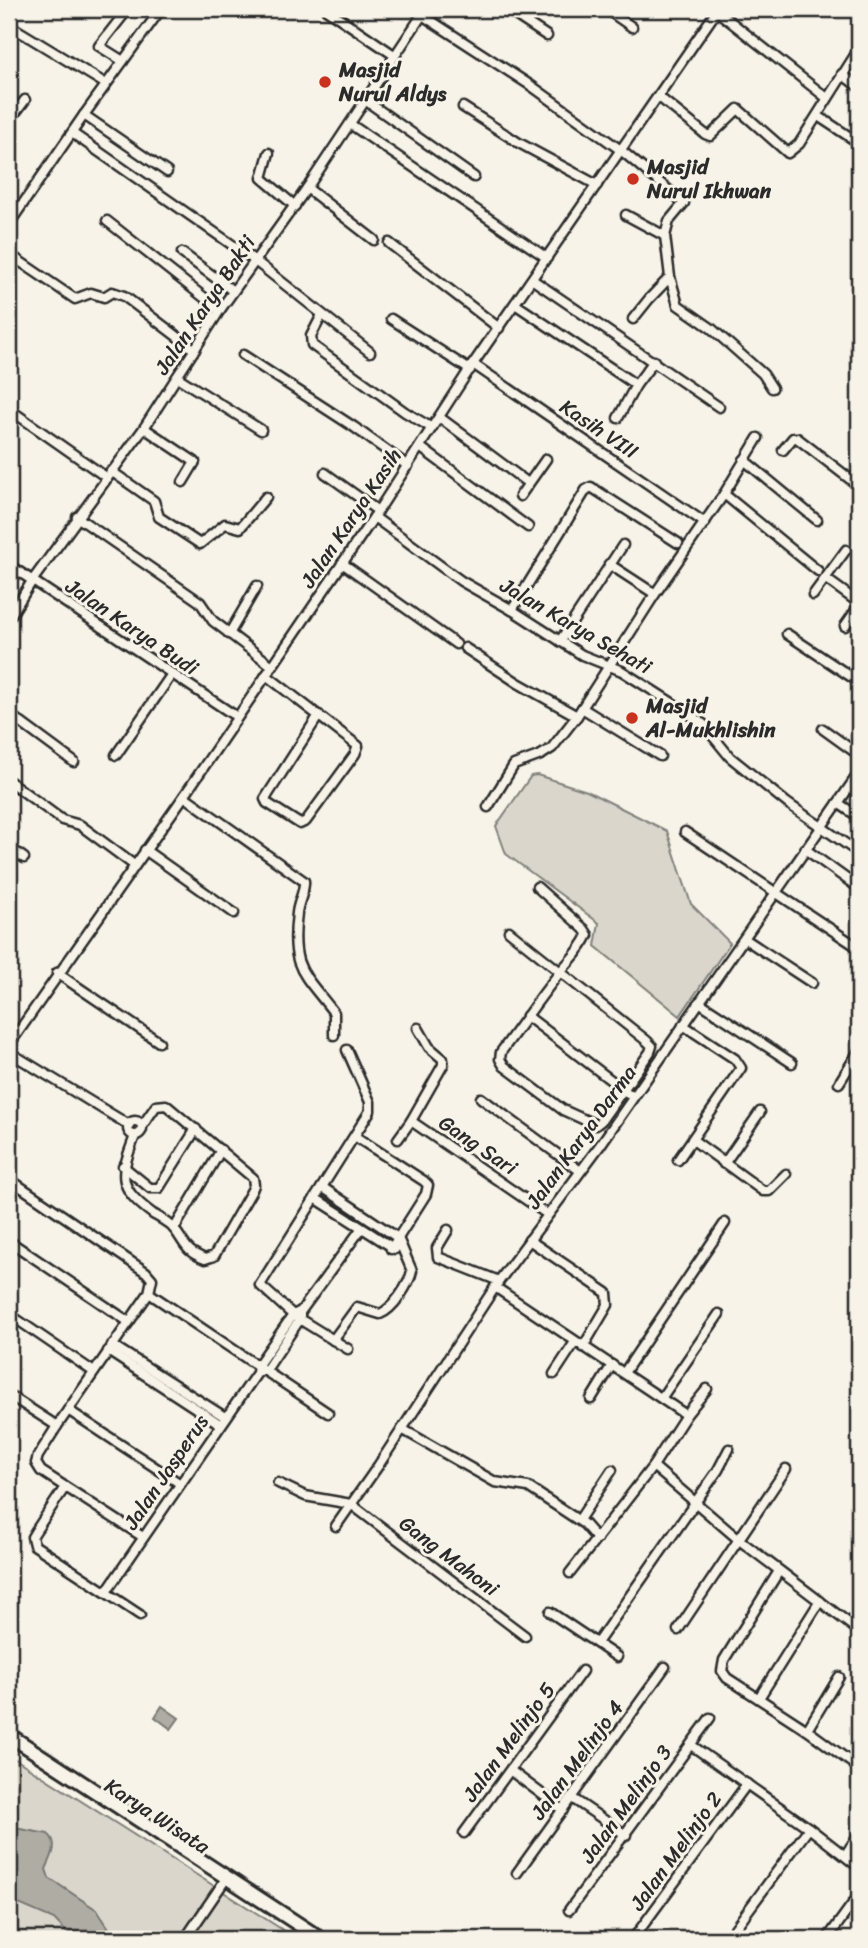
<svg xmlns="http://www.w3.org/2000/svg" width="868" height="1948" font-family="Sriracha,sans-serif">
	<rect width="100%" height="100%" fill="#f7f3e8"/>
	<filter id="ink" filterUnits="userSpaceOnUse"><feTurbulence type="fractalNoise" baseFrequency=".0143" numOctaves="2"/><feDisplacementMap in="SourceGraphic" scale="14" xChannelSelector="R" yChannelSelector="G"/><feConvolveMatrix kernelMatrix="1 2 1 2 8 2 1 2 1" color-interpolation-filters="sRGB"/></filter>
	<g filter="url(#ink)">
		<g fill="#dad6cc" stroke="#82807c" stroke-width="2">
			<path d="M537 775 587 791 667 831 691 904 730 943 680 1016 595 946 599 923 506 854 496 826 531 776Z"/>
			<path d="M9 1755 297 1939H9Z"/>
		</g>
		<g fill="#afaca4" stroke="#7a7874" stroke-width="2">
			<path d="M162 1706 179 1718 171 1729 155 1717Z"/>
			<path d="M9 1827 48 1834C60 1843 51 1858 46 1869L49 1878 97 1910 110 1930 121 1939H73L54 1919 14 1902 9 1896Z"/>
		</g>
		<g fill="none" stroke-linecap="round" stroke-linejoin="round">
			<defs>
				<g id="street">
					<path d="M326 9 394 55"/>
					<path d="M413 9 533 87 622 151 684 203 669 221 665 236 670 277 678 305 711 328 763 374 772 388"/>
					<path d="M506 9 547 36"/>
					<path d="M606 9 632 27"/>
					<path d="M717 11 827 98"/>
					<path d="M9 25 106 84"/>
					<path d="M123 61 99 46 128 9"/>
					<path d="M842 74 859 87"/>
					<path d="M659 97 705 134 710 136 738 109 788 153 799 144 859 49"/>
					<path d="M365 100 474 177"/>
					<path d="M463 107 519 143 597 185"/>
					<path d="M84 115 167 172"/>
					<path d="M818 116 859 143"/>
					<path d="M9 121 25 100"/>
					<path d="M350 124 547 258"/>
					<path d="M72 133 254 260 370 352"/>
					<path d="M269 153 262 178 295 206"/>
					<path d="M307 188 374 240"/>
					<path d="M626 215 665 236"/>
					<path d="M107 221 220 310"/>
					<path d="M9 224 84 115 161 9"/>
					<path d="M389 243 499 328"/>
					<path d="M182 253 233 291"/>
					<path d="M9 254 75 299 91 293 104 297 112 292 124 296 195 350"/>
					<path d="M533 280 719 407"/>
					<path d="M515 304 636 385"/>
					<path d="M322 315 311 336 312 345 405 412 432 428"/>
					<path d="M391 319 470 370"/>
					<path d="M633 319 649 299 670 277"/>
					<path d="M243 355 354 427 408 466"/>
					<path d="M473 364 705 523"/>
					<path d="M177 377 261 430"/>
					<path d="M9 409 106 477"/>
					<path d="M439 417 528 483"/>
					<path d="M618 418 636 385 654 361"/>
					<path d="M144 428 195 462 183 482"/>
					<path d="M420 447 528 527"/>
					<path d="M783 450 793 438H797L859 486"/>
					<path d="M744 460 817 520"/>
					<path d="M111 471 154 501 159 517 200 544 225 524 240 528 266 497"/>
					<path d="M325 473 378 511"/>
					<path d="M724 494 818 571"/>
					<path d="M520 496 546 459"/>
					<path d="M77 517 200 602 213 621 271 665"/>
					<path d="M374 517 461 581 512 610 582 655 622 671 688 713 703 724 730 757 787 803 859 853"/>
					<path d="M342 563 456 644"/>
					<path d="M609 564 655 594"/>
					<path d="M9 565 237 717"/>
					<path d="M826 579 859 603"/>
					<path d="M813 595 846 550"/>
					<path d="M512 610 586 490 591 487 678 543"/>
					<path d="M9 618 32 581 144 428 220 310 307 188 426 9"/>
					<path d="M845 626 859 606"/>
					<path d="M229 634 257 586"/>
					<path d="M787 634 859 682"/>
					<path d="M560 641 623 545"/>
					<path d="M465 648 518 683 577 716"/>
					<path d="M266 675 358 746 355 754 306 821 300 824 267 803 265 799 319 715"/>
					<path d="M582 708 660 756"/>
					<path d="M9 714 74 762"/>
					<path d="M823 729 859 755"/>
					<path d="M116 755 172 674"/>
					<path d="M9 781 62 820 80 825 134 865"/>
					<path d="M184 796 304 881C305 891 298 902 297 913 290 969 303 972 334 1013V1035"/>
					<path d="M838 803 859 817"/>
					<path d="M488 807 514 765 541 755 552 748 577 716 655 594 724 494 758 438"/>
					<path d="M685 832 859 948"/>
					<path d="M9 847 24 858"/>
					<path d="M805 849 859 888"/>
					<path d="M145 850 234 913"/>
					<path d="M509 931 647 1041 652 1046 650 1052 601 1121 596 1125 563 1110 504 1066 500 1059 501 1052C521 1025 540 997 561 971 570 960 582 949 588 935L584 929 537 887"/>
					<path d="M745 939 812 983"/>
					<path d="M57 973 159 1042"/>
					<path d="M699 1002 792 1063"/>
					<path d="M527 1016 633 1097"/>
					<path d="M9 1045 184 796 378 511 473 364 718 9"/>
					<path d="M347 1050 370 1102V1111L260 1285 293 1315 348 1349"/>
					<path d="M9 1052 129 1125"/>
					<path d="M839 1083 859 1051"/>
					<path d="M481 1098 579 1170"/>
					<circle cx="135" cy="1128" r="7"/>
					<path d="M411 1121 547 1214"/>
					<path d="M135 1136C120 1175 116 1187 153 1214 160 1218 170 1223 175 1230 186 1245 185 1251 205 1259L214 1256 252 1190 254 1185 253 1178 166 1105 156 1106 142 1126"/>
					<path d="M356 1137 424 1181 428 1185 426 1194 391 1249"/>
					<path d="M398 1139 411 1121 443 1065V1059L429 1047 418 1028"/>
					<path d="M693 1140 763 1191H769L786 1174"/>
					<path d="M678 1160 741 1068 735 1059 683 1025"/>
					<path d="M724 1164 760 1112"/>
					<path d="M123 1166 150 1188H159L196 1129"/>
					<path d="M9 1179 146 1272 152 1279 149 1293 57 1426 38 1456 36 1463 41 1471 143 1537"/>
					<path d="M322 1187 398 1238 412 1271C409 1285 393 1309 380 1314L357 1307 333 1340"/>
					<path d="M315 1198 395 1249"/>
					<path d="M174 1229 221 1150"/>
					<path d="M448 1230 437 1248 438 1257 499 1281"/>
					<path d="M529 1240 607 1293 608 1305 583 1347"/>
					<path d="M9 1241 129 1322"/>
					<path d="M495 1287 686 1415"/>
					<path d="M149 1293 328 1413"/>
					<path d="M9 1314 94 1372"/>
					<path d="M112 1345 225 1417"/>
					<path d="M108 1351 220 1424"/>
					<path d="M262 1371 266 1370 300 1319V1314"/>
					<path d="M624 1373 725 1223"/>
					<path d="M554 1374 575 1342"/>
					<path d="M9 1395 57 1426"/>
					<path d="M662 1397 719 1314"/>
					<path d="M591 1399 612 1365"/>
					<path d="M68 1410 179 1483"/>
					<path d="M402 1429 495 1482 528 1487 584 1524 597 1539"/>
					<path d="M653 1466 738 1539 859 1631"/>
					<path d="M278 1483 305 1496 351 1504 525 1636"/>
					<path d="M65 1487 35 1532 32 1537 34 1545 140 1615"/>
					<path d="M579 1520 612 1470"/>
					<path d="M336 1526 378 1466 499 1281 601 1144 859 773"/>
					<path d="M779 1571 724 1660 722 1671 727 1678 807 1730 859 1768"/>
					<path d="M570 1573 653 1466 686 1415 707 1389"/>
					<path d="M106 1592 257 1373 258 1365 293 1315 301 1311 361 1229"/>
					<path d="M550 1612 617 1657"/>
					<path d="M678 1630 786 1469"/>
					<path d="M597 1643 718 1470 729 1449"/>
					<path d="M759 1698 820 1601"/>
					<path d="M807 1730 839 1677"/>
					<path d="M691 1745 809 1828 859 1867"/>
					<path d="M511 1771 563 1810"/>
					<path d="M572 1798 626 1835"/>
					<path d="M464 1833 582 1671"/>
					<path d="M846 1854 859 1834"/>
					<path d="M517 1873 665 1667"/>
					<path d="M569 1910 710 1718"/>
					<path d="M185 1939 223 1883"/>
					<path d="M633 1939 747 1784"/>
					<path d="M727 1939 809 1828"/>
					<path d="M827 1939 859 1895"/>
				</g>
				<path id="secondary" d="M9 1735 321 1939"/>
			</defs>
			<use href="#street" stroke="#2b2b2b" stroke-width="13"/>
			<use href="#secondary" stroke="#2b2b2b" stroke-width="18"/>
			<use href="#street" stroke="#f7f3e8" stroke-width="8"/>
			<use href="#secondary" stroke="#f7f3e8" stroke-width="12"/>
		</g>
	</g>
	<g fill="#c8321e" stroke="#f7f3e8" stroke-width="2.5">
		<circle cx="325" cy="82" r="7"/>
		<circle cx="633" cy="179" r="7"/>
		<circle cx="632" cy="718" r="7"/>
	</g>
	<g text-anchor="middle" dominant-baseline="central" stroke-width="6" stroke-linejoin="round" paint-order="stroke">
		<g font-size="21" font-weight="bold" fill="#2b2b2b" stroke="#f7f3e8" text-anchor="start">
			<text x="339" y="70">Masjid<tspan x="339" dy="24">Nurul Aldys</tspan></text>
			<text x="647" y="167">Masjid<tspan x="647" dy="24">Nurul Ikhwan</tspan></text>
			<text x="646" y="706">Masjid<tspan x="646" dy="24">Al-Mukhlishin</tspan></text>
		</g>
		<g font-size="21" fill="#2b2b2b" stroke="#f7f3e8">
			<text transform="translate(205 305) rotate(-56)">Jalan Karya Bakti</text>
			<text transform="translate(599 429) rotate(34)">Kasih VIII</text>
			<text transform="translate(351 518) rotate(-56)">Jalan Karya Kasih</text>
			<text transform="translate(576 626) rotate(30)">Jalan Karya Sehati</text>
			<text transform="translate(132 627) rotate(34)">Jalan Karya Budi</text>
			<text transform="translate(581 1137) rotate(-54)">Jalan Karya Darma</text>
			<text transform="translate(478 1145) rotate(34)">Gang Sari</text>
			<text transform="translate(166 1472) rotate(-56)">Jalan Jasperus</text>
			<text transform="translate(449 1556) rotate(37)">Gang Mahoni</text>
			<text transform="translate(509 1742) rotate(-54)">Jalan Melinjo 5</text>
			<text transform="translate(577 1760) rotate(-54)">Jalan Melinjo 4</text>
			<text transform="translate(626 1804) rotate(-54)">Jalan Melinjo 3</text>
			<text transform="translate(157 1816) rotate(33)">Karya Wisata</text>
			<text transform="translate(676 1851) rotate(-54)">Jalan Melinjo 2</text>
		</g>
	</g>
	<rect width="868" height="1948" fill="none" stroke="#f7f3e8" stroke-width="35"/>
	<rect x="18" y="18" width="833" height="1913" fill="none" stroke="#2b2b2b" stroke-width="2.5" filter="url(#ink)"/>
</svg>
